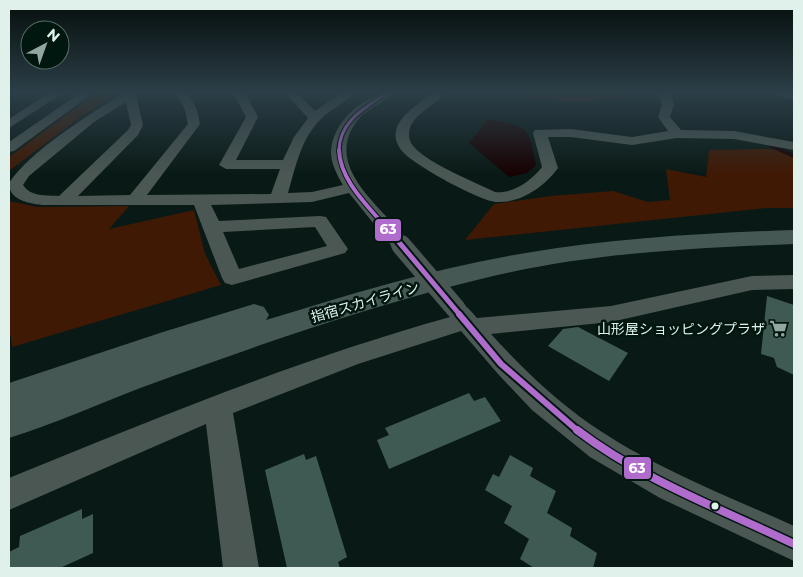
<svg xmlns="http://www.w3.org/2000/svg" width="803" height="577" font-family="Montserrat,'Noto Sans JP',sans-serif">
	<rect width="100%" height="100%" fill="#091a16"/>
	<g fill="#3f1904">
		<path d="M96 93H120L83 115 9 171V157Z"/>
		<path d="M518 93H642C603 104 565 102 524 98Z"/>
		<path d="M769 149 794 154V208H767L465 240 494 204 551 196 613 191 648 202 670 200 666 169 706 177 709 150Z"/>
		<path d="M9 201 37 207 129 206 109 229 194 210 205 254 221 285 12 347 11 336 9 337Z"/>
	</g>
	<path fill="#170202" d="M488 119C528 127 528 125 536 165L527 173 509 177 469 143Z"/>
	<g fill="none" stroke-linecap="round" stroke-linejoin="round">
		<path stroke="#170202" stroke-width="3" d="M771 146 782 151"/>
		<path stroke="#170202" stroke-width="4" d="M780 150 794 156"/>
	</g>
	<g fill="#3f5a52">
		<path d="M767 296 794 305V375L777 367 774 358 761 354Z"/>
		<path d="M578 327 628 353 609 381 548 346 563 329Z"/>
		<path d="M469 393 474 401 485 397 501 421 389 469 377 440 389 435 385 428Z"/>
		<path d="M304 454 306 460 316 456 329 498 347 557 338 562 340 568H287L265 470Z"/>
		<path d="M510 455 533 468 530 476 556 491 547 513 572 528 570 536 597 553 593 568H534L520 559 529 539 504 523 512 506 485 490 493 474 499 477Z"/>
		<path d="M82 509V519L93 514V553L60 568H9V552L19 547 20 536Z"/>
	</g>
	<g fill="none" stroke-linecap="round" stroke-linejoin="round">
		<g fill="#4a5753" fill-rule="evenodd">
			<path d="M9 93H19L9 96Z"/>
			<path d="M49 93H63L9 128V119Z"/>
			<path d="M80 93H93L14 151 9 152V142Z"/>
			<path d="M124 93H138L136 95 143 125 138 135 78 196 130 195 188 124 185 110 176 93H188L197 110 200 124 147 195 271 194 280 169H226L219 165 246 117 233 93H245L258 117 236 160H283L294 137 308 118 285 93H297L315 111 341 93H354C346 102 332 109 323 117 301 137 296 166 288 193L312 192 343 185C337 175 331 163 331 152 332 122 364 93 393 93 384 104 366 108 357 121 321 169 386 209 411 245L408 249H394L349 193 312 202 211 205 219 221 320 216 326 217 348 249 345 253 232 285 225 283 222 278 194 205H42C28 203 9 200 9 183 31 150 90 114 124 93ZM126 102 131 125 128 130 59 196C46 195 31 197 23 185L29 176 94 122ZM315 227 327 246 239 269 223 232Z"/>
			<path d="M432 93H445C435 105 419 111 411 125 408 132 408 141 414 147 428 163 474 182 495 192 513 194 531 181 542 167L533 133 535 130 571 129 632 137 668 131 658 117 662 105 659 93H671L674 105 670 117 681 130 734 131 794 142V150L734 139 677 138 632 145 571 137H548L558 168C544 187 521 203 497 202 481 202 414 165 403 152 398 147 394 138 396 131 399 115 420 103 432 93Z"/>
			<path d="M773 93 794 94V100L775 95Z"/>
			<path d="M794 275V289L752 290 611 322 491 334C521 367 553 398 590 424 652 467 725 495 794 526V561L660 498 590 457 532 410 498 374 461 331 358 364 233 413 259 568H223L206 424 9 510V478C154 419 299 359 450 317L447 311 450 305C464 301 468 308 477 318L611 306 752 276Z"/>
		</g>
		<path fill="#465853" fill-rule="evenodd" d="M794 230V244C691 248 586 253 485 278 369 306 255 346 143 387 98 404 54 424 9 438V383L163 332 254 304 264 307 269 315 266 320C351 294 438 267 526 253 615 238 704 233 794 230Z"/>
		<path stroke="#4a5753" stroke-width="20" d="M401 245 456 309"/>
		<defs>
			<path id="bus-1-far4" d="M339 151C339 121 365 108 387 93"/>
			<path id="bus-1-far3" d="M339 150C340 179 365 203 383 224"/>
			<path id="bus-1-far2" d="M382 222 460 315"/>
			<path id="bus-1-far1" d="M459 314 501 364 578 431"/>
			<path id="bus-1" d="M577 430C641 479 721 509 794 544"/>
		</defs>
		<use href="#bus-1-far4" stroke="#001710" stroke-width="5.5"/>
		<use href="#bus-1-far3" stroke="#001710" stroke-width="6"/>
		<use href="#bus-1-far2" stroke="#001710" stroke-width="9"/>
		<use href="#bus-1-far1" stroke="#001710" stroke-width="10"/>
		<use href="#bus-1" stroke="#001710" stroke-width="11"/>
		<use href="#bus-1-far4" stroke="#b06ccc" stroke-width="3"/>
		<use href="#bus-1-far3" stroke="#b06ccc" stroke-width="4"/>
		<use href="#bus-1-far2" stroke="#b06ccc" stroke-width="5"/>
		<use href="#bus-1-far1" stroke="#b06ccc" stroke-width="6"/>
		<use href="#bus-1" stroke="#b06ccc" stroke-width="8"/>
	</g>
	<linearGradient id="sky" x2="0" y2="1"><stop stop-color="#050e0c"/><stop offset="0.53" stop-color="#2c3e47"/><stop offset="1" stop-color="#2c3e47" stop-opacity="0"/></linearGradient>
	<rect width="803" height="174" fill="url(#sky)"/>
	<defs>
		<symbol id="supermarket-bare" viewBox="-9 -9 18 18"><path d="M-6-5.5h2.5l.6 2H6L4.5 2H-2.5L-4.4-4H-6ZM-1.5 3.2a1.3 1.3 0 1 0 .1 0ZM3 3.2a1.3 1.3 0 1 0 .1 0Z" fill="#94a6a0" stroke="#001710" stroke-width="2.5" paint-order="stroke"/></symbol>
	</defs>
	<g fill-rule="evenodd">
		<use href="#supermarket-bare" x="766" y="316" width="25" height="25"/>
	</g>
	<circle fill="#dff1ea" stroke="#001710" stroke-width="2" cx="715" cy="506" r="4.5"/>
	<g text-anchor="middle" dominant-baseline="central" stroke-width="5" stroke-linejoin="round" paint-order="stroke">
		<g font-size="14" fill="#dff1ea" stroke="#001710">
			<text transform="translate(365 302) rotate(-16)">指宿スカイライン</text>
		</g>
		<g font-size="14" fill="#dff1ea" stroke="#001710" text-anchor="end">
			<text x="765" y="329">山形屋ショッピングプラザ</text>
		</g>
	</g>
	<g stroke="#001710" stroke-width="2">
		<rect x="374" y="218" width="28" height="24" rx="5" fill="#b06ccc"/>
		<rect x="623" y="456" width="29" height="24" rx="5" fill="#b06ccc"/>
	</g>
	<g font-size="14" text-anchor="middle" font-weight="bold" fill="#fff">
		<text x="388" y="234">63</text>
		<text x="637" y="473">63</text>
	</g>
	<rect width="803" height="577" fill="none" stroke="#dff1ea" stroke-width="20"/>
	<g transform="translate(45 45) rotate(41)"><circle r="24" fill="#001710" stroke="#596e67"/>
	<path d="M0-4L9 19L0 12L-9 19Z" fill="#94a6a0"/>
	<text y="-8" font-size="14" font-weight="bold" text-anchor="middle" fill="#dff1ea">N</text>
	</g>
</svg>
